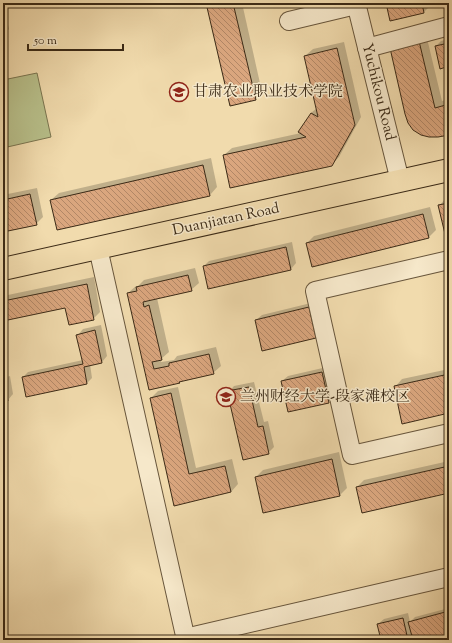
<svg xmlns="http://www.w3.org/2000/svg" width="452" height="643" font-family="'Sorts Mill Goudy','Noto Serif SC',serif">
	<defs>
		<pattern id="building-back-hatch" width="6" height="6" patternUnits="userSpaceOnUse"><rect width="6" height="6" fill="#daa67e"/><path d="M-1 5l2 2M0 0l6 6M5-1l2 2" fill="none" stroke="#b28766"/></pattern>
	</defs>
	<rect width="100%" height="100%" fill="#f1dbad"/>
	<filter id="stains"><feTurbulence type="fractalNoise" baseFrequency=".005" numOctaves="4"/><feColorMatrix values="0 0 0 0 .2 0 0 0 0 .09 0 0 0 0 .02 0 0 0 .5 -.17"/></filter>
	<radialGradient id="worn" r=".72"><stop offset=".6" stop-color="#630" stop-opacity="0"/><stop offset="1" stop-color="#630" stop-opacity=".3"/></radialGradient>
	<path fill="#b8c08b" stroke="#7a7550" d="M37 73 51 137 3 148V80Z"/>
	<g fill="#0003">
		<path d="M207 3H242L262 92 255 99Z"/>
		<path d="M387 3H431V5L424 12Z"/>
		<path d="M3 7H4L9 29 3 35Z"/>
		<path d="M426 34 442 101 449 99V134L391 48Z"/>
		<path d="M449 39V65L436 46 441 41Z"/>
		<path d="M344 42 361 117 339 157 331 165 224 155 232 148 301 133 311 113 317 108 305 56 313 49Z"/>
		<path d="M211 158 217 187 210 195 58 229 51 200 59 193Z"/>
		<path d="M37 188 43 217 36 224 3 231V195Z"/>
		<path d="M446 198H449V232L439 206Z"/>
		<path d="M430 207 436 230 429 237 307 243 314 236Z"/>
		<path d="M292 242 296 263 291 269 209 287 204 266 209 261Z"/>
		<path d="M195 268 199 283 191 290 157 298 169 352 161 359V362L174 360 177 356 216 347 221 366 213 373 150 389 128 293 136 286H138L144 280Z"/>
		<path d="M94 277 100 312 93 319 66 307 3 320V296Z"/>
		<path d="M315 302 321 332 316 337 256 320 262 315Z"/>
		<path d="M101 325 107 356 102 362 90 364 92 378 87 383 23 377 28 372 83 360 78 335 83 329Z"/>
		<path d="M327 367 334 396 328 402 282 381 288 376Z"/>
		<path d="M449 369V412L395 387 402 379Z"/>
		<path d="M10 376 13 394 8 400 3 401V378Z"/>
		<path d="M254 382 264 422 268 421 274 447 268 453 229 392 234 386Z"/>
		<path d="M178 387 196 468 232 459 238 484 231 492 174 504 151 398 158 391Z"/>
		<path d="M339 452 347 488 340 495 256 477 263 470Z"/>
		<path d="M449 461V492L357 487 364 480Z"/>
		<path d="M449 608V640H382L378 624 384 619 408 613 410 622 415 617Z"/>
	</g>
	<g fill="url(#building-back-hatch)" stroke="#3b2a16">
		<path d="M206 3H233L256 100 230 106Z"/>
		<path d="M386 3H422L424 13 390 21Z"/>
		<path d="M419 41 435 108 449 104V135L438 137H429L421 135 413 130 408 123 405 114 390 48Z"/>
		<path d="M449 43V66L440 69 435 46Z"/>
		<path d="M337 48 355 125 332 166 230 188 223 155 306 137 298 132 311 113 318 117 304 56Z"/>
		<path d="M203 165 210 196 57 230 50 200Z"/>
		<path d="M30 194 37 225 3 232V200Z"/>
		<path d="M449 203V233L445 234 438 205Z"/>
		<path d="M423 214 429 238 312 267 306 243Z"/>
		<path d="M286 247 291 270 208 289 203 266Z"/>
		<path d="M188 275 192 291 143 302 144 307 149 305 162 360 152 362 154 369 169 366V363L209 354 214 374 179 382 180 383 149 390 127 293 137 291 136 287Z"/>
		<path d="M87 284 94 320 69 325 65 308 3 321V301Z"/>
		<path d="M309 307 316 338 262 351 255 320Z"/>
		<path d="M95 330 102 363 84 367 87 384 26 397 22 377 83 364 76 335Z"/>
		<path d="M322 372 329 403 288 412 281 381Z"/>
		<path d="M449 374V413L402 424 394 386Z"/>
		<path d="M4 381 8 401 3 402V382Z"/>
		<path d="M249 387 258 427 263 426 269 454 243 460 227 391Z"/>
		<path d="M171 393 189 474 225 466 231 492 174 506 150 398Z"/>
		<path d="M332 459 340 496 263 513 255 477Z"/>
		<path d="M449 466V493L362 513 356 487Z"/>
		<path d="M449 611V640H413L408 622Z"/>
		<path d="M403 618 408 640H381L377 624Z"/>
	</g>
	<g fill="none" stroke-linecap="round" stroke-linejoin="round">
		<defs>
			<g id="minor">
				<path d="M356 3 400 181"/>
				<path d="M289 21 356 5"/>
				<path d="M367 48 449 26"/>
				<path d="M98 248 186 640"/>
				<path d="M449 260 315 291 352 455 449 433"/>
				<path d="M185 638 449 577"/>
			</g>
			<path id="major" d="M3 269 449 170"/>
		</defs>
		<use href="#minor" stroke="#68563c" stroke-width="20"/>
		<use href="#major" stroke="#3b2a16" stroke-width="24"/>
		<use href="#minor" stroke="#f6e8ca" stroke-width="18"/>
		<use href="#major" stroke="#f1dbad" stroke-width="22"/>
	</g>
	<defs>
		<symbol id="university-ring" viewBox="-11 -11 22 22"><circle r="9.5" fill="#f6e8ca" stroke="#8f2418" stroke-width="1.5"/><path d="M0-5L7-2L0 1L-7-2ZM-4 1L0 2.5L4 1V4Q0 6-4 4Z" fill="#8f2418"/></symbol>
	</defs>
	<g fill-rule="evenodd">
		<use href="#university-ring" x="168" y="81" width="22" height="22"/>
		<use href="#university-ring" x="215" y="386" width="22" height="22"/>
	</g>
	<g text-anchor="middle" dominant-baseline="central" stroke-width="3" stroke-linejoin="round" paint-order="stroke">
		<g font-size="15" fill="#3b2a16" stroke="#f6e8ca" text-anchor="start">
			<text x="193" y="92">甘肃农业职业技术学院</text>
			<text x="240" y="397">兰州财经大学-段家滩校区</text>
		</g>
		<g font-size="15" fill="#3b2a16" stroke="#f6e8ca">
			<text transform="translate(378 92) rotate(76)">Yuchikou Road</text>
			<text transform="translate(226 220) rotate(-12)">Duanjiatan Road</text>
		</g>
	</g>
	<rect width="452" height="643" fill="none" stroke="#f1dbad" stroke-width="16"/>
	<rect x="4" y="4" width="444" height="635" fill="none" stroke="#3b2a16" stroke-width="2"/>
	<rect x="8" y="8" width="436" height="627" fill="none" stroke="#3b2a16"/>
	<path d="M28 44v6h95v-6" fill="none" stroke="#3b2a16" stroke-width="2"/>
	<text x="34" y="44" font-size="12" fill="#3b2a16" stroke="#f6e8ca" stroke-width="3" paint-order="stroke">50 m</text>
	<rect width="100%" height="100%" filter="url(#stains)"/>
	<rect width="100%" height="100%" fill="url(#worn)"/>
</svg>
